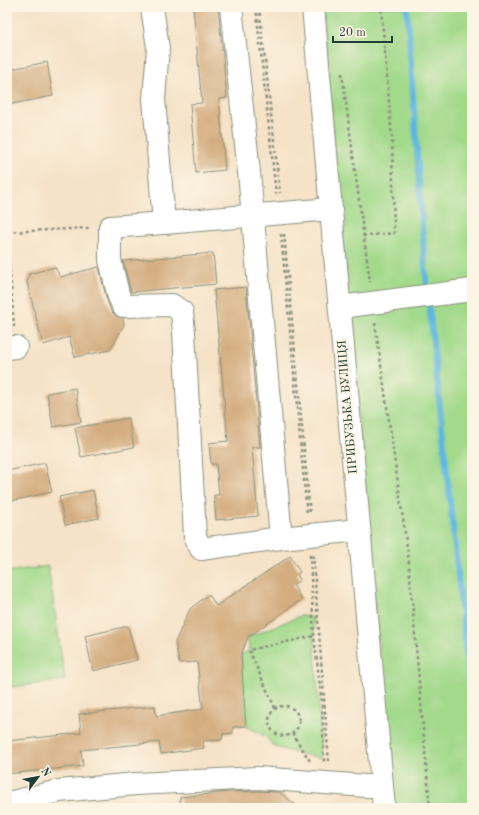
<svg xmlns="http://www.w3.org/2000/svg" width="479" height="815" font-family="'Old Standard TT',serif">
	<rect width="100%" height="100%" fill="#fcf5e5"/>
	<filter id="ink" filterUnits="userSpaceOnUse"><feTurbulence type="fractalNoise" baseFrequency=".025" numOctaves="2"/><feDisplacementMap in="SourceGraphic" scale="8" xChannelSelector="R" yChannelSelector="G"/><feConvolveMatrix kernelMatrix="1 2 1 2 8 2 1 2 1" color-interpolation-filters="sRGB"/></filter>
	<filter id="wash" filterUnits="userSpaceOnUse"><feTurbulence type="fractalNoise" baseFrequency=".012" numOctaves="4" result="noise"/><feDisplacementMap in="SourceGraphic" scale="16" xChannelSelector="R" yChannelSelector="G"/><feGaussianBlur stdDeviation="0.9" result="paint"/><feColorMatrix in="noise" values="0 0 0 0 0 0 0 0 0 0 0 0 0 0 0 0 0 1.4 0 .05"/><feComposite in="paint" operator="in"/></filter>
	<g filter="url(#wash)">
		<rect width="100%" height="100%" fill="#f5e2c7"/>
		<g fill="#a2d98b" stroke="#608b60">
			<path d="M322 7H472V808H393Z"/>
			<path d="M48 566 65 680 7 688V572Z"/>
			<path d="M303 615 313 618 322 758 301 754 275 747 265 736 246 726 241 655 249 650 248 637Z"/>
		</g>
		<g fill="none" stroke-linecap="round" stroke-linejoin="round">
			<path stroke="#61b7de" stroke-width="6" d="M407 7 425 267 472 707"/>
		</g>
		<g id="blocks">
			<g fill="#d3ac7f">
				<path d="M193 7H218L227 98 219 99 225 170 196 173 190 104 202 103Z"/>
				<path d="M47 62 53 96 7 105V70Z"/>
				<path d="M213 253 216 284 131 292 123 261Z"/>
				<path d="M55 267 60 277 99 267 106 297 111 311 116 316 123 318 124 325 110 350 75 357 69 337 43 345 27 282 29 274Z"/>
				<path d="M246 287 260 447H252L258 516 216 520 214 495H219L216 464H211L209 443 228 441 214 290Z"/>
				<path d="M75 388 81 422 53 427 47 393Z"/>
				<path d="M128 418 134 447 81 457 75 428Z"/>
				<path d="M45 463 52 492 11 501 7 486V471Z"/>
				<path d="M93 490 99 518 65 525 59 497Z"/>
				<path d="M290 556 300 572 297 574 300 580 293 585 302 599 248 637 241 655 246 726 233 727V733L223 734 222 740 203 741 204 748 161 754 159 742 81 750 83 766 7 774V741L81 733 79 714 155 706 156 716 203 709 197 662 179 663 175 642 190 609 209 594 216 606Z"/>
				<path d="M128 626 137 660 93 671 85 636Z"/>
				<path d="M258 791 279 792 300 808H180V797L228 792Z"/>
			</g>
		</g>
	</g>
	<g filter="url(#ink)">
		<use href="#blocks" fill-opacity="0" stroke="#8a907e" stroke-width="1"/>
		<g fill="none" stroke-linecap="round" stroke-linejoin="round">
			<defs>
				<g id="minor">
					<path d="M152 7 158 48 154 99 164 223 331 209"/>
					<path d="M231 7 249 172 281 538"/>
					<path d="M313 7 384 808"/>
					<path d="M164 223 110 227V260L118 294 123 306 172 305 182 312 184 332 195 536 201 549 281 538 359 530"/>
					<path d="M340 307 472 290"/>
					<path d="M7 348 16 347"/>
					<path d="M7 805 8 803 59 791 136 784 258 778 366 786H382"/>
				</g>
			</defs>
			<use href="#minor" stroke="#8a907e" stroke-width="24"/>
			<g stroke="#8a907e" stroke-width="2.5" stroke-dasharray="3 3" stroke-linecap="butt">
				<path d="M256 7 276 194"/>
				<path d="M259 7 280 193"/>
				<path d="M342 73 370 282"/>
				<path d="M281 234 307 514"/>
				<path d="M284 234 310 514"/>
				<path d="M363 236 394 233 392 138 381 7"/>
				<path d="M375 323 408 554 430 808"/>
				<path d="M14 327 7 232 89 228"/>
				<path d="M310 555 314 636 322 704 324 764"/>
				<path d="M313 555 329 763"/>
				<circle cx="284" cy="721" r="15"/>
				<path d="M275 708 249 650 314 636"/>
				<path d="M292 733 310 761"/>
			</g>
			<use href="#minor" stroke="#fff" stroke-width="22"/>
		</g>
	</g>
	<g text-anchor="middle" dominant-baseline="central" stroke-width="4" stroke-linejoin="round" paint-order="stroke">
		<g font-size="12" fill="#1f3d34" stroke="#fcf5e5">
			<text transform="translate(348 407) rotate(-95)">ПРИБУЗЬКА ВУЛИЦЯ</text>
		</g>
	</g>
	<rect width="479" height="815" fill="none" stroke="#fcf5e5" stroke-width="24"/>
	<g transform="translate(38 777) rotate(58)" stroke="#fcf5e5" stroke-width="3" paint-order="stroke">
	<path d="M0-3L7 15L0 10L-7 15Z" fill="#1f3d34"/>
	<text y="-6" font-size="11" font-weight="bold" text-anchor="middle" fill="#1f3d34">N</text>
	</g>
	<path d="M333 36v6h59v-6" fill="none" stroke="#1f3d34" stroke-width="2"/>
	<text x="339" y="36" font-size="12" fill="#1f3d34" stroke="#fcf5e5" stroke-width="3" paint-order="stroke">20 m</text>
</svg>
